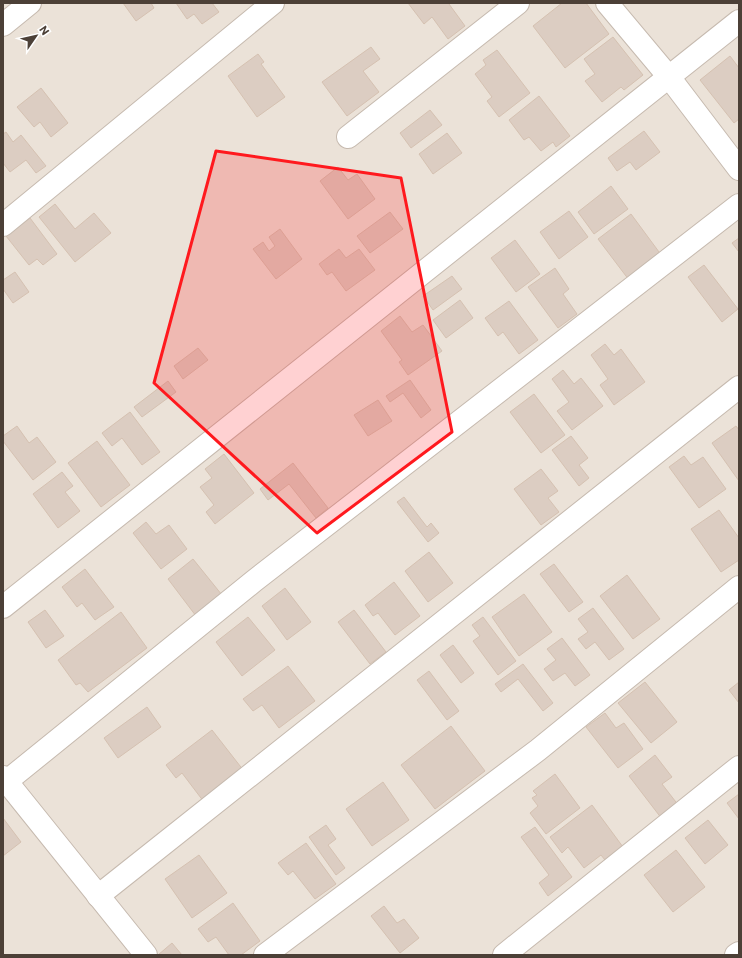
<svg xmlns="http://www.w3.org/2000/svg" width="742" height="958" font-family="Commissioner,sans-serif">
	<rect width="100%" height="100%" fill="#f6f1ea"/>
	<rect fill="#ebe2d8" x="3" y="3" width="736" height="952"/>
	<g fill="#dccdc2" stroke="#d5c1b1">
		<path d="M123 3H151L154 8 136 21Z"/>
		<path d="M176 3H212L219 12 202 24 194 14 187 19Z"/>
		<path d="M408 3H451L449 4 465 26 448 39 432 17 424 24Z"/>
		<path d="M562 3H586L609 34 565 68 533 26Z"/>
		<path d="M613 37 643 75 624 90 621 87 602 102 585 81 595 74 584 59Z"/>
		<path d="M371 47 380 59 363 71 379 92 347 116 322 82Z"/>
		<path d="M497 50 530 93 499 117 487 101 492 97 475 74 486 65 483 60Z"/>
		<path d="M258 54 264 62 261 64 285 97 257 117 228 76Z"/>
		<path d="M730 56 739 68V119L734 123 700 80Z"/>
		<path d="M41 88 68 123 51 137 40 122 34 127 17 107Z"/>
		<path d="M539 96 570 136 556 147 553 142 541 151 529 137 524 140 509 120Z"/>
		<path d="M430 110 442 125 411 148 400 133Z"/>
		<path d="M644 131 660 152 636 170 630 162 617 171 608 158Z"/>
		<path d="M6 132 13 142 21 135 46 166 36 173 26 160 10 172 3 163V134Z"/>
		<path d="M447 133 462 153 433 174 419 154Z"/>
		<path d="M338 167 348 180 357 174 375 199 348 219 320 181Z"/>
		<path d="M611 186 628 209 594 234 578 212Z"/>
		<path d="M55 204 75 229 94 213 111 233 75 262 39 217Z"/>
		<path d="M569 211 588 237 559 259 540 232Z"/>
		<path d="M390 212 403 229 370 253 357 236Z"/>
		<path d="M631 214 662 256 629 280 598 239Z"/>
		<path d="M30 218 57 254 43 265 37 259 29 265 6 236Z"/>
		<path d="M280 229 302 259 276 279 253 249 263 242 269 251 275 246 269 237Z"/>
		<path d="M739 238V252L732 243Z"/>
		<path d="M515 240 540 274 516 292 491 258Z"/>
		<path d="M339 249 346 258 359 249 375 270 346 291 332 272 327 275 319 264Z"/>
		<path d="M704 265 738 309 722 322 688 277Z"/>
		<path d="M555 268 569 289 563 294 577 314 558 328 528 287Z"/>
		<path d="M15 272 29 292 13 303 3 289V280Z"/>
		<path d="M452 276 462 289 433 310 423 296Z"/>
		<path d="M460 300 473 318 446 338 433 320Z"/>
		<path d="M509 301 538 340 519 354 503 332 498 336 485 318Z"/>
		<path d="M400 316 412 332 423 325 442 351 408 375 399 362 402 360 381 331Z"/>
		<path d="M605 344 614 355 621 349 645 382 614 405 600 385 608 379 591 355Z"/>
		<path d="M198 348 208 360 183 379 174 366Z"/>
		<path d="M563 370 574 384 581 378 603 406 572 430 557 411 569 402 552 379Z"/>
		<path d="M410 380 431 410 421 418 403 393 390 402 386 396Z"/>
		<path d="M168 381 176 392 142 417 134 407Z"/>
		<path d="M534 394 565 435 541 453 510 412Z"/>
		<path d="M378 400 392 421 368 436 354 415Z"/>
		<path d="M130 412 160 452 142 465 122 438 112 446 102 433Z"/>
		<path d="M17 426 29 443 37 437 56 462 33 480 3 441V436Z"/>
		<path d="M736 426 739 430V481L712 443Z"/>
		<path d="M571 436 588 458 579 465 589 478 579 486 552 450Z"/>
		<path d="M97 441 130 485 101 507 68 463Z"/>
		<path d="M224 454 254 493 215 524 206 512 214 505 200 487 212 478 205 469Z"/>
		<path d="M684 456 691 465 703 457 726 489 699 508 669 467Z"/>
		<path d="M293 463 328 508 316 518 289 484 268 500 260 489Z"/>
		<path d="M541 469 558 491 548 498 559 512 541 525 514 489Z"/>
		<path d="M62 472 73 486 65 492 80 511 58 528 33 494Z"/>
		<path d="M404 497 427 527 431 523 439 533 428 542 397 502Z"/>
		<path d="M719 510 739 538V560L721 572 691 529Z"/>
		<path d="M146 522 156 534 169 525 187 549 161 569 133 533Z"/>
		<path d="M429 552 453 583 428 602 405 571Z"/>
		<path d="M193 559 222 595 196 616 168 579Z"/>
		<path d="M554 564 583 602 569 612 540 574Z"/>
		<path d="M85 569 114 607 95 620 82 603 77 607 62 587Z"/>
		<path d="M627 575 660 619 633 639 600 596Z"/>
		<path d="M394 582 420 616 395 635 378 613 373 616 365 605Z"/>
		<path d="M285 588 311 622 287 640 262 606Z"/>
		<path d="M524 594 552 632 519 656 492 617Z"/>
		<path d="M593 608 624 649 609 660 595 642 586 649 578 639 588 632 578 619Z"/>
		<path d="M45 610 64 636 46 648 28 622Z"/>
		<path d="M354 610 386 652 370 664 338 622Z"/>
		<path d="M121 612 147 648 88 692 80 683 76 685 58 660Z"/>
		<path d="M248 617 275 650 242 676 216 642Z"/>
		<path d="M483 617 516 661 498 675 473 641 480 636 472 625Z"/>
		<path d="M562 638 590 675 575 686 565 673 553 681 544 669 556 660 547 649Z"/>
		<path d="M453 645 474 673 461 683 440 655Z"/>
		<path d="M523 664 553 703 543 711 518 679 501 692 495 684Z"/>
		<path d="M288 666 315 701 279 728 262 705 253 711 243 699Z"/>
		<path d="M429 671 459 711 447 720 417 680Z"/>
		<path d="M645 682 677 722 651 743 618 703Z"/>
		<path d="M739 682V703L729 690Z"/>
		<path d="M147 707 161 727 118 758 104 738Z"/>
		<path d="M605 713 616 728 624 723 643 749 618 768 586 727Z"/>
		<path d="M451 726 485 771 435 809 401 765Z"/>
		<path d="M212 730 244 771 204 802 182 773 176 778 166 765Z"/>
		<path d="M655 755 672 777 662 784 679 806 662 819 629 776Z"/>
		<path d="M555 774 580 808 546 834 530 813 538 806 532 798 537 795 533 791Z"/>
		<path d="M383 782 409 820 372 846 346 809Z"/>
		<path d="M739 794V819L727 803Z"/>
		<path d="M592 805 623 847 605 860 601 855 584 868 568 847 562 853 550 837Z"/>
		<path d="M3 818 21 842 3 856Z"/>
		<path d="M708 820 728 845 705 864 685 838Z"/>
		<path d="M326 825 336 839 328 845 345 868 336 875 309 837Z"/>
		<path d="M535 827 572 877 548 896 539 883 549 875 521 837Z"/>
		<path d="M306 843 336 884 315 899 293 871 288 875 278 863Z"/>
		<path d="M676 850 705 887 673 912 644 875Z"/>
		<path d="M199 855 227 893 192 918 165 879Z"/>
		<path d="M233 903 260 941 241 955H229L216 937 208 942 198 929Z"/>
		<path d="M384 906 397 923 404 919 419 938 400 953 371 916Z"/>
		<path d="M172 943 182 955H158Z"/>
	</g>
	<g fill="none" stroke-linecap="round" stroke-linejoin="round">
		<defs>
			<g id="minor">
				<path d="M607 3 669 77 739 169"/>
				<path d="M3 25 30 3"/>
				<path d="M348 137 518 3"/>
				<path d="M3 225 273 3"/>
				<path d="M3 607 739 21"/>
				<path d="M3 777 146 955"/>
				<path d="M7 781 254 581 739 205"/>
				<path d="M98 896 739 387"/>
				<path d="M265 955 538 750 739 587"/>
				<path d="M504 955 739 767"/>
				<path d="M736 955 739 953"/>
			</g>
		</defs>
		<use href="#minor" stroke="#c6baaf" stroke-width="24"/>
		<use href="#minor" stroke="#fff" stroke-width="22"/>
	</g>
	<path fill="#ff191e" fill-opacity="0.2" stroke="#ff191e" stroke-width="3" stroke-linejoin="round" d="M216 151 401 178 452 432 317 533 154 383Z"/>
	<rect width="742" height="958" fill="none" stroke="#4c4037" stroke-width="8"/>
	<g transform="translate(36 36) rotate(56)" stroke="#ffffff" stroke-width="3" paint-order="stroke">
	<path d="M0-3L7 15L0 10L-7 15Z" fill="#4c4037"/>
	<text y="-6" font-size="11" font-weight="bold" text-anchor="middle" fill="#4c4037">N</text>
	</g>
</svg>
